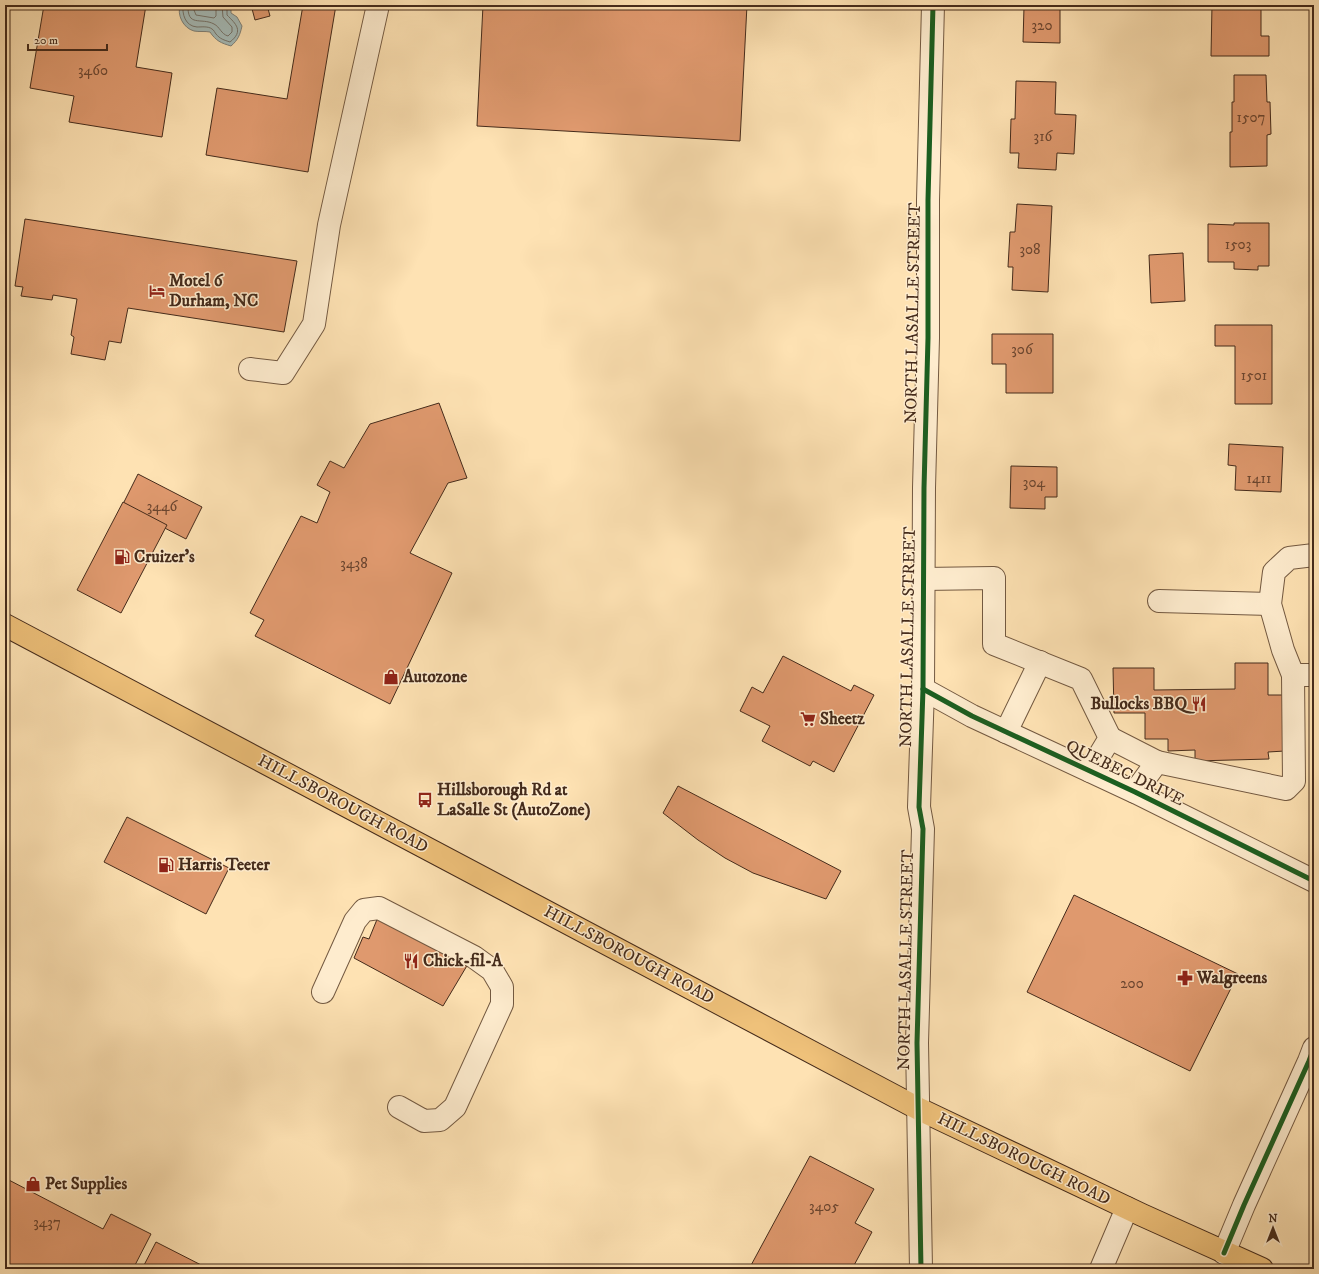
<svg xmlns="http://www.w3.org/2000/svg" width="1319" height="1274" font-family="'IM FELL DW Pica',serif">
	<rect width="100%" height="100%" fill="#fee2b3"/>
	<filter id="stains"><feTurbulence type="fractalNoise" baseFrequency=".005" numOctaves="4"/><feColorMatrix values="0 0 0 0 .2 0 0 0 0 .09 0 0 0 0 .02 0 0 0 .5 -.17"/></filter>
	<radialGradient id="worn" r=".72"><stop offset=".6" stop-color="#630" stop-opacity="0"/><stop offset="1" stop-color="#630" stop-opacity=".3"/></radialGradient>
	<path fill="#a5bbb8" stroke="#7f8179" d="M180 5H231V13L237 17 242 26C240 35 238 40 231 46 221 43 216 41 210 32 205 31 199 32 194 31 183 28 177 15 180 5Z"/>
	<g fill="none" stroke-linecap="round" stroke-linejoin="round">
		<g stroke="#75736a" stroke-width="1">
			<path d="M183 5C182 14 185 26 197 27 202 27 208 26 212 29 214 30 215 33 216 34 220 39 224 40 230 42 244 31 236 24 227 15V5"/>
			<path d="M188 5C187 28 201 17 214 24 220 27 221 34 228 36L232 32V27L223 17 222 5"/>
			<path d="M194 5V10L196 15 214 18 216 16V5"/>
		</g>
	</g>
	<g fill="#df996e" stroke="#452b1b">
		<path d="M44 5H146L136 67 172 73 162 137 69 122 74 96 30 88Z"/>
		<path d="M251 5H267L270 16 255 20Z"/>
		<path d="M303 5H336L308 172 206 155 217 88 287 99Z"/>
		<path d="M483 5H747L740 141 477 126Z"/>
		<path d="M1018 5H1060V43L1023 42 1024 7H1018Z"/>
		<path d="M1212 5H1261V36H1269V56H1211Z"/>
		<path d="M1234 75H1266L1267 102H1270L1271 134 1267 135V166L1230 167V132H1232V102H1234Z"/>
		<path d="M1016 81 1056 82 1055 114 1076 115 1074 154 1057 153 1056 170 1018 168 1019 153H1010L1011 119H1015Z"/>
		<path d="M1017 204 1052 206 1048 292 1012 290 1013 267H1008L1010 232H1015Z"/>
		<path d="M25 219 297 261 284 332 128 308 121 343 109 341 105 360 71 354 74 337 71 335 77 299 53 295 52 300 21 296 23 287 15 286Z"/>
		<path d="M1234 223H1269V266H1258V270L1234 269V262H1208V224L1234 225Z"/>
		<path d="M1183 253 1185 301 1151 303 1149 255Z"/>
		<path d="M1215 325H1272V404H1235V346H1215Z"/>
		<path d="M992 334H1053V393H1006V364H992Z"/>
		<path d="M439 403 467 478 448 483 410 553 452 573 390 704 255 636 264 620 250 613 301 516 317 523 330 492 317 485 330 461 344 468 370 424Z"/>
		<path d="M1229 444 1283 447 1281 492 1235 490 1236 466 1228 465Z"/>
		<path d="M1011 466 1057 467V497H1045V509L1010 508Z"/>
		<path d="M138 474 202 507 186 539 122 506Z"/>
		<path d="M123 502 167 525 121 613 77 590Z"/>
		<path d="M783 656 851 691 854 685 874 695 834 772 813 761 810 766 762 741 770 726 740 711 752 687 763 693Z"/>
		<path d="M1235 663H1268V695H1284L1285 751 1268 752 1269 759 1195 761V750L1168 751V739H1145V713H1114L1113 668H1154V690L1235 689Z"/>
		<path d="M678 786 841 871 826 899 753 873 725 858 698 840 663 813Z"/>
		<path d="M127 817 229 868 206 914 104 862Z"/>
		<path d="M1074 895 1238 974 1190 1071 1027 992Z"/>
		<path d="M378 917 468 964 443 1006 354 958 363 937 369 939Z"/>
		<path d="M810 1156 874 1189 855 1223 872 1232 852 1269H749Z"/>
		<path d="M5 1178 103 1229 111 1214 151 1234 133 1269H5Z"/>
		<path d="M156 1242 209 1269H142Z"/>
	</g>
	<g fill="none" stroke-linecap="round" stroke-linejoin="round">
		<defs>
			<g id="minor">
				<path d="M250 369 283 373 314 324 329 225 378 5"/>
				<path d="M923 579 994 578V644L1081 679 1110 738 1090 771"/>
				<path d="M1159 601 1270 604"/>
				<path d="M1293 675 1283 650 1270 604 1274 572 1289 558 1314 555"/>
				<path d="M923 689 972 716 1135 792 1314 881"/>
				<path d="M1006 732 1040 662"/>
				<path d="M1110 738 1157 762"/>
				<path d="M1135 792 1157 762 1286 789 1294 781 1293 675H1314"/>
				<path d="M323 992 355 921 364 910 379 908 474 957 492 970 502 987V1004L455 1107 440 1120 424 1121 399 1107"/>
				<path d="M1224 1253 1244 1205 1309 1061 1314 1048"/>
				<path d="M921 1269 917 1043 923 829 919 807 923 689 924 488 928 338V200L933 5"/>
				<path d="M1101 1269 1127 1208"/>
			</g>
			<path id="major" d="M5 625 919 1109 1142 1215 1262 1269"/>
		</defs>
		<use href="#minor" stroke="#735941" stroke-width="24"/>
		<use href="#major" stroke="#452b1b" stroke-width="24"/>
		<use href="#minor" stroke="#feecce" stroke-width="22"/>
		<use href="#major" stroke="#efc17a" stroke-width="22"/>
		<defs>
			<g id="cycleway">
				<path d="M923 689 972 716 1135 792 1314 881"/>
				<path d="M1224 1253 1244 1205 1309 1061 1314 1048"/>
				<path d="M921 1269 917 1043 923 829 919 807 923 689 924 488 928 338V200L933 5"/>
			</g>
		</defs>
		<use href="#cycleway" stroke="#feecce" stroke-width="8"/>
		<use href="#cycleway" stroke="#1b5e20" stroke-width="5"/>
	</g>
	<defs>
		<symbol id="hotel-bare" viewBox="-9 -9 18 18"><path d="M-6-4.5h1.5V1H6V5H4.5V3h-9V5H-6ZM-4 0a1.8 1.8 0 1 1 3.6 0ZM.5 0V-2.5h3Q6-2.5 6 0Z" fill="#8f2418" stroke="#feecce" stroke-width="2.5" paint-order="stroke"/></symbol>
		<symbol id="fuel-bare" viewBox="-9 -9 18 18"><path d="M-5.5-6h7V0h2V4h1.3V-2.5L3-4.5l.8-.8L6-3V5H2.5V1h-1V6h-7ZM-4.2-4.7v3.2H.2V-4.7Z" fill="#8f2418" stroke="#feecce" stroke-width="2.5" paint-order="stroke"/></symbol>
		<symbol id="shop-bare" viewBox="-9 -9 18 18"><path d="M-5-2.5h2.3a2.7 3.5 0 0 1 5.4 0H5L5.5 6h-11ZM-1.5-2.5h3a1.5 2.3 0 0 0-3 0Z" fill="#8f2418" stroke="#feecce" stroke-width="2.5" paint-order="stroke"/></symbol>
		<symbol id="restaurant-bare" viewBox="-9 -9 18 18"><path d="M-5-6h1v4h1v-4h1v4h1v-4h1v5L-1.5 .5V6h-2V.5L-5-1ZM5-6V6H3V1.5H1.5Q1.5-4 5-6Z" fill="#8f2418" stroke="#feecce" stroke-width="2.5" paint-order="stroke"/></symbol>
		<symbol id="supermarket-bare" viewBox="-9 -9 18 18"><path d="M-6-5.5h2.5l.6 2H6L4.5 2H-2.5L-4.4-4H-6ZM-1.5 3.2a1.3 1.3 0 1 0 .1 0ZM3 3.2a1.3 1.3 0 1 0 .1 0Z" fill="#8f2418" stroke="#feecce" stroke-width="2.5" paint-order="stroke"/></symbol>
		<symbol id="bus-bare" viewBox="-9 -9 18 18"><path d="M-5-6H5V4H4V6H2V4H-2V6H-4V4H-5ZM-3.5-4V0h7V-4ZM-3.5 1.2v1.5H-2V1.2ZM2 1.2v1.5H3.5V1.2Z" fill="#8f2418" stroke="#feecce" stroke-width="2.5" paint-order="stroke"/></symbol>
		<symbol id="pharmacy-bare" viewBox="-9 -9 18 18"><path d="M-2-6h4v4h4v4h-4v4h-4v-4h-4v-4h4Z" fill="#8f2418" stroke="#feecce" stroke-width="2.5" paint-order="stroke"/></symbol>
	</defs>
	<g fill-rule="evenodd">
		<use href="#hotel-bare" x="146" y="280" width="22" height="22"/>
		<use href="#fuel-bare" x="111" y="546" width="22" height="22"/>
		<use href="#shop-bare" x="380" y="666" width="22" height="22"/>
		<use href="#restaurant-bare" x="1188" y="693" width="22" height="22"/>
		<use href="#supermarket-bare" x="797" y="708" width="22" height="22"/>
		<use href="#bus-bare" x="414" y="789" width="22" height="22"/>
		<use href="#fuel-bare" x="155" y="854" width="22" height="22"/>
		<use href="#restaurant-bare" x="400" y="950" width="22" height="22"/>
		<use href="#pharmacy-bare" x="1174" y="967" width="22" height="22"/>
		<use href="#shop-bare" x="22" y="1173" width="22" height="22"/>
	</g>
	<g text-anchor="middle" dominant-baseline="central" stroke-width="3" stroke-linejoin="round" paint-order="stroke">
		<g font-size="15" fill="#6c4630">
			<text x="1042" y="25">320</text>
			<text x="93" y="70">3460</text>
			<text x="1251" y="117">1507</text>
			<text x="1043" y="136">316</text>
			<text x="1238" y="244">1503</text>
			<text x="1030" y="249">308</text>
			<text x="1022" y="349">306</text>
			<text x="1254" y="375">1501</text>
			<text x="1259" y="478">1411</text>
			<text x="1034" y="482">304</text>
			<text x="162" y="506">3446</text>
			<text x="354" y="563">3438</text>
			<text x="1132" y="983">200</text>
			<text x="824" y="1206">3405</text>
			<text x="47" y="1222">3437</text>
		</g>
		<g font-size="17" font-weight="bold" fill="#452b1b" stroke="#feecce" text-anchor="start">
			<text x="169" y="281">Motel 6<tspan x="169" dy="20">Durham, NC</tspan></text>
			<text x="134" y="557">Cruizer's</text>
			<text x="403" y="677">Autozone</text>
			<text x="1187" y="704" text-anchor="end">Bullocks BBQ</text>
			<text x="820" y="719">Sheetz</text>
			<text x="437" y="790">Hillsborough Rd at<tspan x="437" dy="20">LaSalle St (AutoZone)</tspan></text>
			<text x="178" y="865">Harris Teeter</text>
			<text x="423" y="961">Chick-fil-A</text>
			<text x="1197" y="978">Walgreens</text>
			<text x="45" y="1184">Pet Supplies</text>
		</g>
		<g font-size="17" fill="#452b1b" stroke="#feecce">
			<text transform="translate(913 313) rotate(-89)">NORTH LASALLE STREET</text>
			<text transform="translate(908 637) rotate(-89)">NORTH LASALLE STREET</text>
			<text transform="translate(1125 773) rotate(26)">QUEBEC DRIVE</text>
			<text transform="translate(343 804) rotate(28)">HILLSBOROUGH ROAD</text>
			<text transform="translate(629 955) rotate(28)">HILLSBOROUGH ROAD</text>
			<text transform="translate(906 960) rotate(-89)">NORTH LASALLE STREET</text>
			<text transform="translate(1024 1159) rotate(26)">HILLSBOROUGH ROAD</text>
		</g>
	</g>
	<rect width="1319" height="1274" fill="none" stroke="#fee2b3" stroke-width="20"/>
	<rect x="6" y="6" width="1307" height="1262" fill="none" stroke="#452b1b" stroke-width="2"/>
	<rect x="10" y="10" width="1299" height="1254" fill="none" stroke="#452b1b"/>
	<g transform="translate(1273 1228)" stroke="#feecce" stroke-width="3" paint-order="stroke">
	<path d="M0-3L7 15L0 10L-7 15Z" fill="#452b1b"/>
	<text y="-6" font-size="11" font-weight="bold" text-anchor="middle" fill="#452b1b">N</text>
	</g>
	<path d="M28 44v6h79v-6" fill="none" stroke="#452b1b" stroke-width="2"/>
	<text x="34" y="44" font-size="12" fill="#452b1b" stroke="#feecce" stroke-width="3" paint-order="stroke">20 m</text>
	<rect width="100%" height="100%" filter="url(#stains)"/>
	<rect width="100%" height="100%" fill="url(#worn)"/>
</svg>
